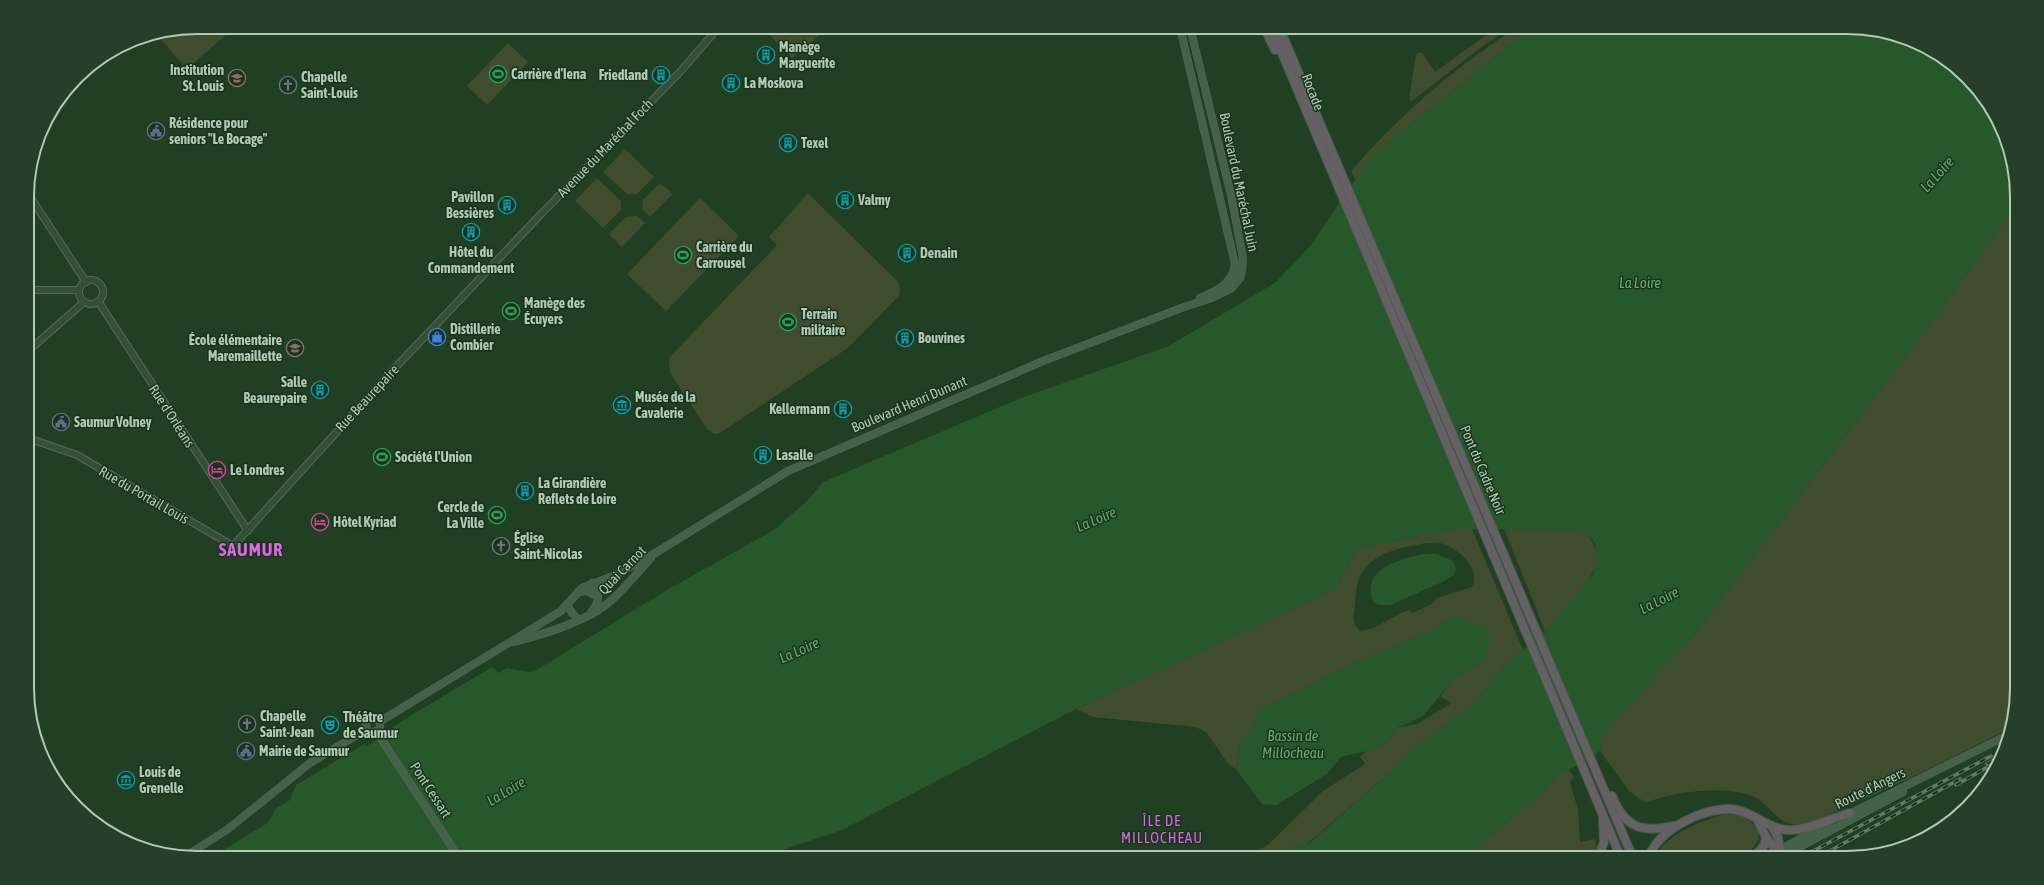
<svg xmlns="http://www.w3.org/2000/svg" width="2044" height="885" font-family="'Asap Condensed',sans-serif">
	<rect width="100%" height="100%" fill="#213f23"/>
	<g fill="#404c2e" fill-rule="evenodd">
		<path d="M197 27H235L187 69 157 35Z"/>
		<path d="M762 27H830L792 58Z"/>
		<path d="M1497 27H1512L1484 45 1412 101 1409 100 1416 54 1422 52 1435 72Z"/>
		<path d="M1517 27H1533L1373 154 1356 181 1351 171C1390 126 1435 84 1484 50 1495 42 1506 35 1517 27Z"/>
		<path d="M508 43 528 62 487 105 467 86Z"/>
		<path d="M625 149 654 177 637 194H627L603 172Z"/>
		<path d="M597 178 621 201V210L603 228 575 201Z"/>
		<path d="M660 183 673 194 650 217 642 209 643 200Z"/>
		<path d="M808 193 898 282 900 290 899 296 848 348 720 433 714 434 707 429 670 373 669 358 777 245 769 237Z"/>
		<path d="M700 198 739 236 666 311 627 274Z"/>
		<path d="M2016 205 2017 688 2009 729C1956 756 1903 783 1848 806 1835 812 1811 825 1797 825 1780 825 1771 808 1758 799 1734 784 1671 791 1646 803L1629 791 1600 751 1602 733 1693 636 1933 320Z"/>
		<path d="M637 216 645 223 622 247 609 234 626 217Z"/>
		<path d="M1456 529H1472L1523 650 1503 667 1476 702 1416 747 1393 770 1307 844C1296 844 1292 846 1290 858H1245L1269 844 1323 791 1365 764 1360 756 1367 751 1386 743 1397 728 1417 724 1452 703 1440 697 1454 679 1482 661 1457 615 1429 632 1340 669 1284 699 1259 709 1252 729 1240 743 1236 769 1229 765 1207 733 1196 727 1093 717 1076 709 1335 589 1357 548ZM1428 543C1432 543 1439 542 1443 544 1459 549 1481 568 1472 587L1437 598 1432 604 1412 613 1409 610C1395 614 1371 634 1359 630 1351 622 1354 614 1355 604 1356 597 1356 589 1358 582 1366 553 1402 547 1428 543Z"/>
		<path d="M1504 529 1583 530C1591 539 1599 549 1597 563 1594 577 1557 621 1545 631Z"/>
		<path d="M1569 770 1574 777 1570 782 1578 810 1580 842 1595 839 1598 851 1591 858H1464L1544 790 1562 771Z"/>
		<path d="M1729 813C1740 816 1754 819 1758 832 1762 842 1747 856 1738 858 1714 861 1680 858 1655 858 1662 835 1708 818 1729 813Z"/>
	</g>
	<g fill="#27582b">
		<path d="M1533 27H1847L1912 40 1950 62 1982 93 2004 132 2016 175V205L1933 320 1693 636 1603 733 1600 751 1569 770 1562 771 1544 790 1464 858H1290C1292 846 1296 844 1308 844L1393 770 1416 747 1476 702 1503 667 1548 628 1593 574 1597 562 1595 543 1583 530 1456 529 1357 548 1335 589 1074 710 842 830 758 858H210L266 824 271 818 275 809 290 800 296 785 364 744 367 746 393 729 392 727 492 667 499 673 507 668 530 672 538 669 667 590 774 530 809 499 823 482 1021 398 1169 346 1276 282 1310 246 1373 154Z"/>
		<path d="M1422 554H1437L1453 561 1456 568 1454 575 1442 582 1391 605H1381L1374 603C1359 569 1398 560 1422 554Z"/>
		<path d="M1457 615 1485 627 1491 640 1482 661 1454 679 1423 716 1397 728 1386 743 1367 751 1341 757 1328 773 1277 805 1262 804 1236 769 1240 743 1252 728 1259 709 1284 699 1340 669 1429 632Z"/>
	</g>
	<g fill="none" stroke-linecap="round" stroke-linejoin="round">
		<defs>
			<g id="tertiary">
				<path d="M27 192 86 282"/>
				<circle cx="91" cy="292" r="12"/>
				<path d="M28 290H79"/>
				<path d="M98 301 248 531"/>
				<path d="M28 351 84 302"/>
				<path d="M28 438 77 455 233 546 394 369 543 212 680 72 719 27"/>
			</g>
			<g id="secondary">
				<path d="M1180 27 1235 264C1233 284 1216 291 1200 298"/>
				<path d="M578 592 587 591 598 597"/>
				<path d="M567 604 572 613 578 619"/>
				<path d="M591 612C600 603 600 592 592 583"/>
				<path d="M513 642C541 635 584 622 607 604 623 591 637 573 651 558"/>
				<circle cx="373" cy="725" r="7"/>
				<path d="M379 722 561 611 582 588 618 574 657 552 788 471 1043 361 1184 307 1212 298 1231 289 1240 278 1242 271 1243 258 1231 195 1190 27"/>
				<path d="M376 731 459 858"/>
				<path d="M1845 816 2008 735"/>
				<path d="M186 856 228 829 310 763 367 729"/>
				<path d="M1781 857 1903 792"/>
				<path d="M1764 858 1828 824"/>
			</g>
			<g id="trunk">
				<path d="M1264 27 1275 50"/>
				<path d="M1271 27 1621 858"/>
				<path d="M1279 27 1633 858"/>
				<path d="M1612 796C1625 828 1642 833 1674 826"/>
				<path d="M1757 819 1766 837 1781 857"/>
				<path d="M1772 826 1778 837 1781 857"/>
				<path d="M1598 858 1604 842 1603 820"/>
				<path d="M1649 858C1656 829 1710 804 1737 810 1755 814 1769 829 1788 830 1806 831 1832 818 1850 813"/>
				<path d="M1753 858 1764 846 1766 837"/>
			</g>
		</defs>
		<use href="#tertiary" stroke="#536c56" stroke-width="8"/>
		<use href="#secondary" stroke="#536c56" stroke-width="8"/>
		<use href="#trunk" stroke="#405943" stroke-width="10"/>
		<use href="#tertiary" stroke="#354e37" stroke-width="6"/>
		<use href="#secondary" stroke="#436247" stroke-width="7"/>
		<use href="#trunk" stroke="#646063" stroke-width="8"/>
		<defs>
			<g id="rail">
				<path d="M1987 764 2003 754"/>
				<path d="M1956 785 1993 764"/>
				<path d="M1800 858 1991 756"/>
				<path d="M1817 858 1960 779"/>
			</g>
		</defs>
		<use href="#rail" stroke="#5e7d61" stroke-width="3.5"/>
		<use href="#rail" stroke="#1a331d" stroke-width="2" stroke-dasharray="6" stroke-linecap="butt"/>
	</g>
	<defs>
		<symbol id="building-ring" viewBox="-11 -11 22 22"><circle r="9.5" fill="#1a331d" stroke="#0f9aa8" stroke-width="1.5"/><path d="M-4-6H4V6H1V3H-1V6H-4ZM-2.5-4.3h1.7v1.8h-1.7ZM.8-4.3h1.7v1.8H.8ZM-2.5-1h1.7V.8h-1.7ZM.8-1h1.7V.8H.8Z" fill="#0f9aa8"/></symbol>
		<symbol id="stadium-ring" viewBox="-11 -11 22 22"><circle r="9.5" fill="#1a331d" stroke="#2e9e5b" stroke-width="1.5"/><path d="M0-5a6.5 5 0 1 0 0 10a6.5 5 0 1 0 0-10ZM-3.5-1.8h7v3.6h-7Z" fill="#2e9e5b"/></symbol>
		<symbol id="school-ring" viewBox="-11 -11 22 22"><circle r="9.5" fill="#1a331d" stroke="#8d6e63" stroke-width="1.5"/><path d="M0-5L7-2L0 1L-7-2ZM-4 1L0 2.5L4 1V4Q0 6-4 4Z" fill="#8d6e63"/></symbol>
		<symbol id="church-ring" viewBox="-11 -11 22 22"><circle r="9.5" fill="#1a331d" stroke="#6b7280" stroke-width="1.5"/><path d="M-1.2-6h2.4v3.5h3.3v2.4h-3.3V6h-2.4V-.1h-3.3v-2.4h3.3Z" fill="#6b7280"/></symbol>
		<symbol id="civic-ring" viewBox="-11 -11 22 22"><circle r="9.5" fill="#1a331d" stroke="#5c6f8a" stroke-width="1.5"/><path d="M-.6-6.5H3V-4.5H.6V-3L4-1V1h2V6H-6V1h2V-1L-.6-3ZM-1.2 2.5V6h2.4V2.5Z" fill="#5c6f8a"/></symbol>
		<symbol id="shop-ring" viewBox="-11 -11 22 22"><circle r="9.5" fill="#1a331d" stroke="#3f7fe0" stroke-width="1.5"/><path d="M-5-2.5h2.3a2.7 3.5 0 0 1 5.4 0H5L5.5 6h-11ZM-1.5-2.5h3a1.5 2.3 0 0 0-3 0Z" fill="#3f7fe0"/></symbol>
		<symbol id="museum-ring" viewBox="-11 -11 22 22"><circle r="9.5" fill="#1a331d" stroke="#0f9aa8" stroke-width="1.5"/><path d="M0-6L6-3V-2H-6V-3ZM-5-1h2V3h-2ZM-1-1h2V3h-2ZM3-1h2V3H3ZM-6 4H6V6H-6Z" fill="#0f9aa8"/></symbol>
		<symbol id="hotel-ring" viewBox="-11 -11 22 22"><circle r="9.5" fill="#1a331d" stroke="#d1479c" stroke-width="1.5"/><path d="M-6-4.5h1.5V1H6V5H4.5V3h-9V5H-6ZM-4 0a1.8 1.8 0 1 1 3.6 0ZM.5 0V-2.5h3Q6-2.5 6 0Z" fill="#d1479c"/></symbol>
		<symbol id="theatre-ring" viewBox="-11 -11 22 22"><circle r="9.5" fill="#1a331d" stroke="#0f9aa8" stroke-width="1.5"/><path d="M-5-5.5Q0-4 5-5.5V0Q5 5 0 6Q-5 5-5 0ZM-3.3-2.5H-1v1.5H-3.3ZM1-2.5H3.3v1.5H1ZM-2.8 1Q0 5.5 2.8 1Z" fill="#0f9aa8"/></symbol>
	</defs>
	<g fill-rule="evenodd">
		<use href="#building-ring" x="756" y="45" width="20" height="20"/>
		<use href="#stadium-ring" x="488" y="64" width="20" height="20"/>
		<use href="#building-ring" x="651" y="65" width="20" height="20"/>
		<use href="#school-ring" x="227" y="68" width="20" height="20"/>
		<use href="#building-ring" x="721" y="73" width="20" height="20"/>
		<use href="#church-ring" x="278" y="75" width="20" height="20"/>
		<use href="#civic-ring" x="146" y="121" width="20" height="20"/>
		<use href="#building-ring" x="778" y="133" width="20" height="20"/>
		<use href="#building-ring" x="835" y="190" width="20" height="20"/>
		<use href="#building-ring" x="497" y="195" width="20" height="20"/>
		<use href="#building-ring" x="461" y="222" width="20" height="20"/>
		<use href="#building-ring" x="897" y="243" width="20" height="20"/>
		<use href="#stadium-ring" x="673" y="245" width="20" height="20"/>
		<use href="#stadium-ring" x="501" y="301" width="20" height="20"/>
		<use href="#stadium-ring" x="778" y="312" width="20" height="20"/>
		<use href="#shop-ring" x="427" y="327" width="20" height="20"/>
		<use href="#building-ring" x="895" y="328" width="20" height="20"/>
		<use href="#school-ring" x="285" y="338" width="20" height="20"/>
		<use href="#building-ring" x="310" y="380" width="20" height="20"/>
		<use href="#museum-ring" x="612" y="395" width="20" height="20"/>
		<use href="#building-ring" x="833" y="399" width="20" height="20"/>
		<use href="#civic-ring" x="51" y="412" width="20" height="20"/>
		<use href="#building-ring" x="753" y="445" width="20" height="20"/>
		<use href="#stadium-ring" x="372" y="447" width="20" height="20"/>
		<use href="#hotel-ring" x="207" y="460" width="20" height="20"/>
		<use href="#building-ring" x="515" y="481" width="20" height="20"/>
		<use href="#stadium-ring" x="487" y="505" width="20" height="20"/>
		<use href="#hotel-ring" x="310" y="512" width="20" height="20"/>
		<use href="#church-ring" x="491" y="536" width="20" height="20"/>
		<use href="#church-ring" x="237" y="714" width="20" height="20"/>
		<use href="#theatre-ring" x="320" y="715" width="20" height="20"/>
		<use href="#civic-ring" x="236" y="741" width="20" height="20"/>
		<use href="#museum-ring" x="116" y="770" width="20" height="20"/>
	</g>
	<g text-anchor="middle" dominant-baseline="central" stroke-width="3" stroke-linejoin="round" paint-order="stroke">
		<g font-size="14" font-weight="bold" fill="#b1cab4" stroke="#1a331d" text-anchor="start">
			<text x="779" y="47">Manège<tspan x="779" dy="16">Marguerite</tspan></text>
			<text x="224" y="70" text-anchor="end">Institution<tspan x="224" dy="16">St. Louis</tspan></text>
			<text x="511" y="74">Carrière d'Iena</text>
			<text x="648" y="75" text-anchor="end">Friedland</text>
			<text x="301" y="77">Chapelle<tspan x="301" dy="16">Saint-Louis</tspan></text>
			<text x="744" y="83">La Moskova</text>
			<text x="169" y="123">Résidence pour<tspan x="169" dy="16">seniors "Le Bocage"</tspan></text>
			<text x="801" y="143">Texel</text>
			<text x="494" y="197" text-anchor="end">Pavillon<tspan x="494" dy="16">Bessières</tspan></text>
			<text x="858" y="200">Valmy</text>
			<text x="696" y="247">Carrière du<tspan x="696" dy="16">Carrousel</tspan></text>
			<text x="471" y="252" text-anchor="middle">Hôtel du<tspan x="471" dy="16">Commandement</tspan></text>
			<text x="920" y="253">Denain</text>
			<text x="524" y="303">Manège des<tspan x="524" dy="16">Écuyers</tspan></text>
			<text x="801" y="314">Terrain<tspan x="801" dy="16">militaire</tspan></text>
			<text x="450" y="329">Distillerie<tspan x="450" dy="16">Combier</tspan></text>
			<text x="918" y="338">Bouvines</text>
			<text x="282" y="340" text-anchor="end">École élémentaire<tspan x="282" dy="16">Maremaillette</tspan></text>
			<text x="307" y="382" text-anchor="end">Salle<tspan x="307" dy="16">Beaurepaire</tspan></text>
			<text x="635" y="397">Musée de la<tspan x="635" dy="16">Cavalerie</tspan></text>
			<text x="830" y="409" text-anchor="end">Kellermann</text>
			<text x="74" y="422">Saumur Volney</text>
			<text x="776" y="455">Lasalle</text>
			<text x="395" y="457">Société l'Union</text>
			<text x="230" y="470">Le Londres</text>
			<text x="538" y="483">La Girandière<tspan x="538" dy="16">Reflets de Loire</tspan></text>
			<text x="484" y="507" text-anchor="end">Cercle de<tspan x="484" dy="16">La Ville</tspan></text>
			<text x="333" y="522">Hôtel Kyriad</text>
			<text x="514" y="538">Église<tspan x="514" dy="16">Saint-Nicolas</tspan></text>
			<text x="260" y="716">Chapelle<tspan x="260" dy="16">Saint-Jean</tspan></text>
			<text x="343" y="717">Théâtre<tspan x="343" dy="16">de Saumur</tspan></text>
			<text x="259" y="751">Mairie de Saumur</text>
			<text x="139" y="772">Louis de<tspan x="139" dy="16">Grenelle</tspan></text>
		</g>
		<g font-size="14" fill="#b1cab4" stroke="#1a331d">
			<text transform="translate(1313 92) rotate(69)">Rocade</text>
			<text transform="translate(605 148) rotate(-46)">Avenue du Maréchal Foch</text>
			<text transform="translate(1239 182) rotate(78)">Boulevard du Maréchal Juin</text>
			<text transform="translate(367 398) rotate(-47)">Rue Beaurepaire</text>
			<text transform="translate(909 404) rotate(-23)">Boulevard Henri Dunant</text>
			<text transform="translate(172 416) rotate(57)">Rue d'Orléans</text>
			<text transform="translate(1483 470) rotate(67)">Pont du Cadre Noir</text>
			<text transform="translate(144 495) rotate(30)">Rue du Portail Louis</text>
			<text transform="translate(622 570) rotate(-46)">Quai Carnot</text>
			<text transform="translate(1870 788) rotate(-26)">Route d'Angers</text>
			<text transform="translate(431 790) rotate(57)">Pont Cessart</text>
		</g>
		<g font-size="15" font-style="italic" fill="#66ac6c" stroke="#1a331d">
			<text transform="translate(1937 174) rotate(-48)">La Loire</text>
			<text x="1640" y="282">La Loire</text>
			<text transform="translate(1096 519) rotate(-23)">La Loire</text>
			<text transform="translate(1659 600) rotate(-27)">La Loire</text>
			<text transform="translate(799 650) rotate(-24)">La Loire</text>
			<text x="1293" y="735">Bassin de<tspan x="1293" dy="17">Millocheau</tspan></text>
			<text transform="translate(506 791) rotate(-31)">La Loire</text>
		</g>
		<g font-size="15" letter-spacing="1" fill="#da68e1" stroke="#1a331d">
			<text x="1162" y="820">ÎLE DE<tspan x="1162" dy="17">MILLOCHEAU</tspan></text>
		</g>
		<g font-size="18" font-weight="bold" letter-spacing="1" fill="#da68e1" stroke="#1a331d">
			<text x="251" y="549">SAUMUR</text>
		</g>
	</g>
	<path d="M0 0H2044V885H0ZM197 34H1847A163 163 0 0 1 2010 197V688A163 163 0 0 1 1847 851H197A163 163 0 0 1 34 688V197A163 163 0 0 1 197 34Z" fill="#263f29" fill-rule="evenodd"/>
	<path fill="none" stroke="#b1cab4" stroke-width="2" d="M197 34H1847A163 163 0 0 1 2010 197V688A163 163 0 0 1 1847 851H197A163 163 0 0 1 34 688V197A163 163 0 0 1 197 34Z"/>
</svg>
